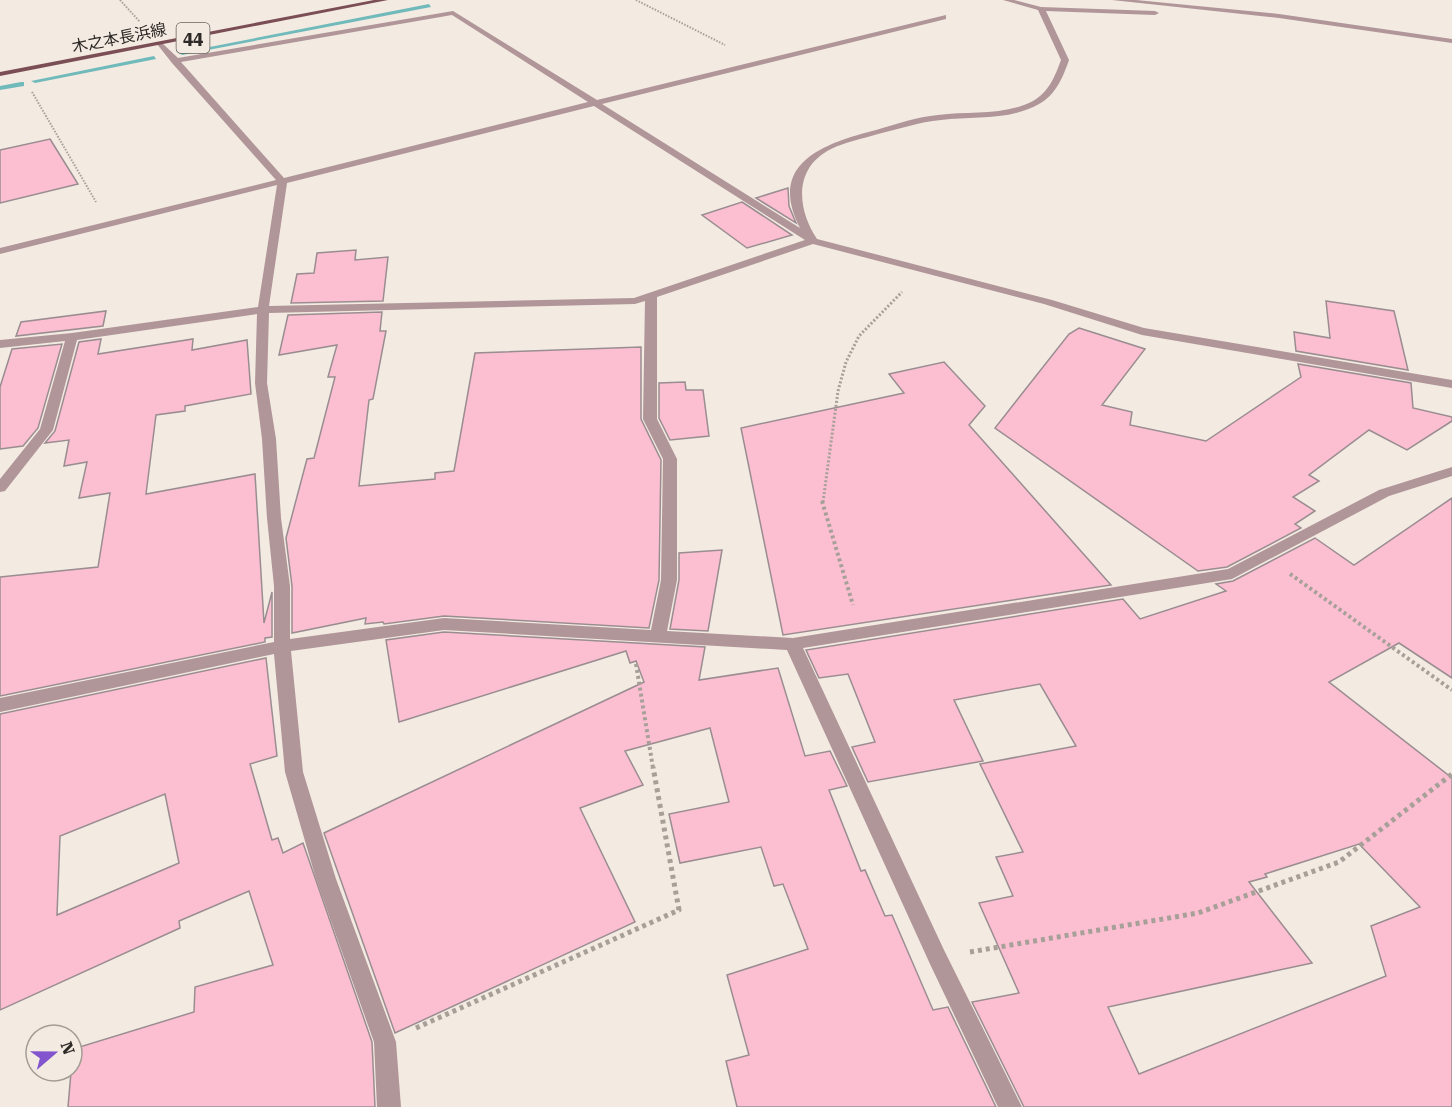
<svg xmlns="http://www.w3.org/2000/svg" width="1452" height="1107" font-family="'Roboto Serif','Noto Sans JP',serif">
	<rect width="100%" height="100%" fill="#f3eae1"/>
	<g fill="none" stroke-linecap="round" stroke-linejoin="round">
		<g fill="#71babb" fill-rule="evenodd">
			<path d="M429 4 431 7 182 55 179 53Z"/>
			<path d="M154 56 156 59 35 83 31 81Z"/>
			<path d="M21 82H24V86L0 90V86Z"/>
		</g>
	</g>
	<g fill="#fcbfd2" stroke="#9a8d91" stroke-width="1.5" fill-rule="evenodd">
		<path d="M50 139 78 184 0 203V150Z"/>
		<path d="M788 188 789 206 796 223 756 198Z"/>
		<path d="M742 202 792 235 747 248 702 215Z"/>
		<path d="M356 250 355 260 388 257 383 301 291 303 297 274 314 273 317 253Z"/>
		<path d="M1326 301 1394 311 1408 370 1296 351 1294 332 1330 338Z"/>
		<path d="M106 311 103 326 16 336 21 322Z"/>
		<path d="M382 312 380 331H386L373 399 369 400 359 486 435 479V473L454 471 475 353 641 347V419L661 460 659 580 649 628 444 616 384 624 383 622 365 624 366 618 292 633V586L286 538 307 459 314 458 335 377H328L337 345 279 355 288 315Z"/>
		<path d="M1079 328 1145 349 1102 405 1132 412 1130 425 1206 441 1301 377 1298 364 1411 383 1413 408 1452 417V421L1407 450 1369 430 1309 475 1319 481 1293 497 1315 511 1295 524 1301 528 1227 567 1198 571 995 428 1069 334Z"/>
		<path d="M101 339 98 354 193 339 192 350 247 340 251 394 185 406V411L156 415 146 494 255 474 264 623 272 592V637L265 638V642L0 696V577L98 567 110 493 79 498 87 462 64 466 69 440 45 443 55 431 79 342Z"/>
		<path d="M62 344 38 428 23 446 0 449V387L12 349Z"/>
		<path d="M944 362 985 406 969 425 1111 585 783 635 741 428 904 393 889 374Z"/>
		<path d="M685 382 686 390H703L709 436 670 440 659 418V383Z"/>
		<path d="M1452 498V678L1399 643 1329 682 1452 778V1107H1024L972 1002 1019 993 979 903 1013 896 996 857 1023 852 980 764 1076 746 1040 684 954 700 983 761 868 782 852 747 875 742 848 674 819 678 806 650 1123 599 1140 619 1226 591 1216 584 1233 581 1315 538 1354 565ZM1359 844 1420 907 1371 926 1386 976 1139 1074 1108 1007 1312 963 1249 882 1267 877 1265 874Z"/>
		<path d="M722 550 708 631 670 629 679 580V553Z"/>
		<path d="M444 632 705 647 699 680 778 668 805 756 830 751 847 786 829 790 861 871 865 870 885 916 892 915 933 1010 948 1007 996 1107H737L726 1061 749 1055 727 975 808 949 783 884 774 886 761 847 680 863 669 814 729 802 710 728 625 751 643 785 580 808 635 922 395 1033 324 833 644 682 636 661 630 663 626 651 399 722 386 640Z"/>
		<path d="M266 658 277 756 250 764 272 840 278 838 283 853 303 843 372 1042 375 1107H68L73 1049 194 1012 195 987 273 965 249 891 179 921 180 928 0 1010V714ZM165 794 179 863 57 915 60 836Z"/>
	</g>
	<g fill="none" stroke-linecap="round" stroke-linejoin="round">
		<g stroke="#a7a099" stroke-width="2" stroke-dasharray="1.5 1.5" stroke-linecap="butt">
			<path d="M120 0 140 22"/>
			<path d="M636 0 725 45"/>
			<path d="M32 92 96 202"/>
		</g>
		<path stroke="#a7a099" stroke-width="3" stroke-dasharray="2 2" stroke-linecap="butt" d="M823 502 838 391 846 362 859 336 902 292"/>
		<g stroke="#a7a099" stroke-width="4" stroke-dasharray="3 3" stroke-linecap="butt">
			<path d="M822 501 853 605"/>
			<path d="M1290 574 1452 690"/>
			<path d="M636 664 653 768"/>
		</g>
		<g stroke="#a7a099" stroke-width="5" stroke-dasharray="4 4" stroke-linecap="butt">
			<path d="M970 952 1198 913 1339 862 1452 774"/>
			<path d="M416 1028 679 910 653 767"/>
		</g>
		<g fill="#b09599" fill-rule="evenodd">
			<path d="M1003 0H1014L1041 7 1155 11 1159 13 1155 15 1046 11 1069 60C1063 77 1056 95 1039 104 1009 121 973 116 941 120 919 122 899 129 878 134 862 139 845 142 831 149 793 168 797 209 817 239L1052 300 1144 328 1452 380V388L1142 335 1044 304 813 244 657 297V419L677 459V580L667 631 793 638 1228 569 1379 490 1452 467V476L1389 496 1232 579 803 648 944 950 1022 1107H998L930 964 787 650 444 630 291 651 303 772 336 879 396 1042 401 1107H377L374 1042 316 879 285 772 274 654 0 712V698L274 642V586L267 518 262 439 255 383 257 314 77 340 53 430 5 491 0 492V479L40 429 65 341 0 348V340L72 333 258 307 277 185 0 254V248L276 180 172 63 157 44 161 42 178 58 453 11 597 100 946 15V19L602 104 800 228C766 162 826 143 876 130 896 124 917 117 938 115 969 111 1005 116 1033 101 1049 92 1055 76 1061 60L1038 10ZM452 15 588 102 284 178 181 62ZM594 106 805 240 634 298 269 306 287 183ZM645 301 643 419 663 459 661 580 651 630 444 618 290 639V586L281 518 276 439 267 383 269 313 635 304Z"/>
			<path d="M1112 0H1136L1279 14 1452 39V43L1279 18Z"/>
		</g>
		<path fill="#7b4e55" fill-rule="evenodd" d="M374 0H388L0 76V72Z"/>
	</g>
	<g text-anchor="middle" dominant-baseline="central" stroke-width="5" stroke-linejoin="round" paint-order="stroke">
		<g font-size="16" fill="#2d2926" stroke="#f3eae1">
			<text transform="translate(119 38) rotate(-11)">木之本長浜線</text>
		</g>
		<rect fill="#f3eae1" stroke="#68635e" stroke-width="1.5" x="176.5" y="23" width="33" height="30" rx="4.5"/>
		<g font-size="18" font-weight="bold" fill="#2d2926">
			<text x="193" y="38">44</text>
		</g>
	</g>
	<g transform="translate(54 1053) rotate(70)"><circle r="28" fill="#f3eae1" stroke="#a49d96" stroke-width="1.5"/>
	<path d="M0-4.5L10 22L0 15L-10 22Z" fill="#8254cd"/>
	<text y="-9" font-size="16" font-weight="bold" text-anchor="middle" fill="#2d2926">N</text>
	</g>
</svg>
